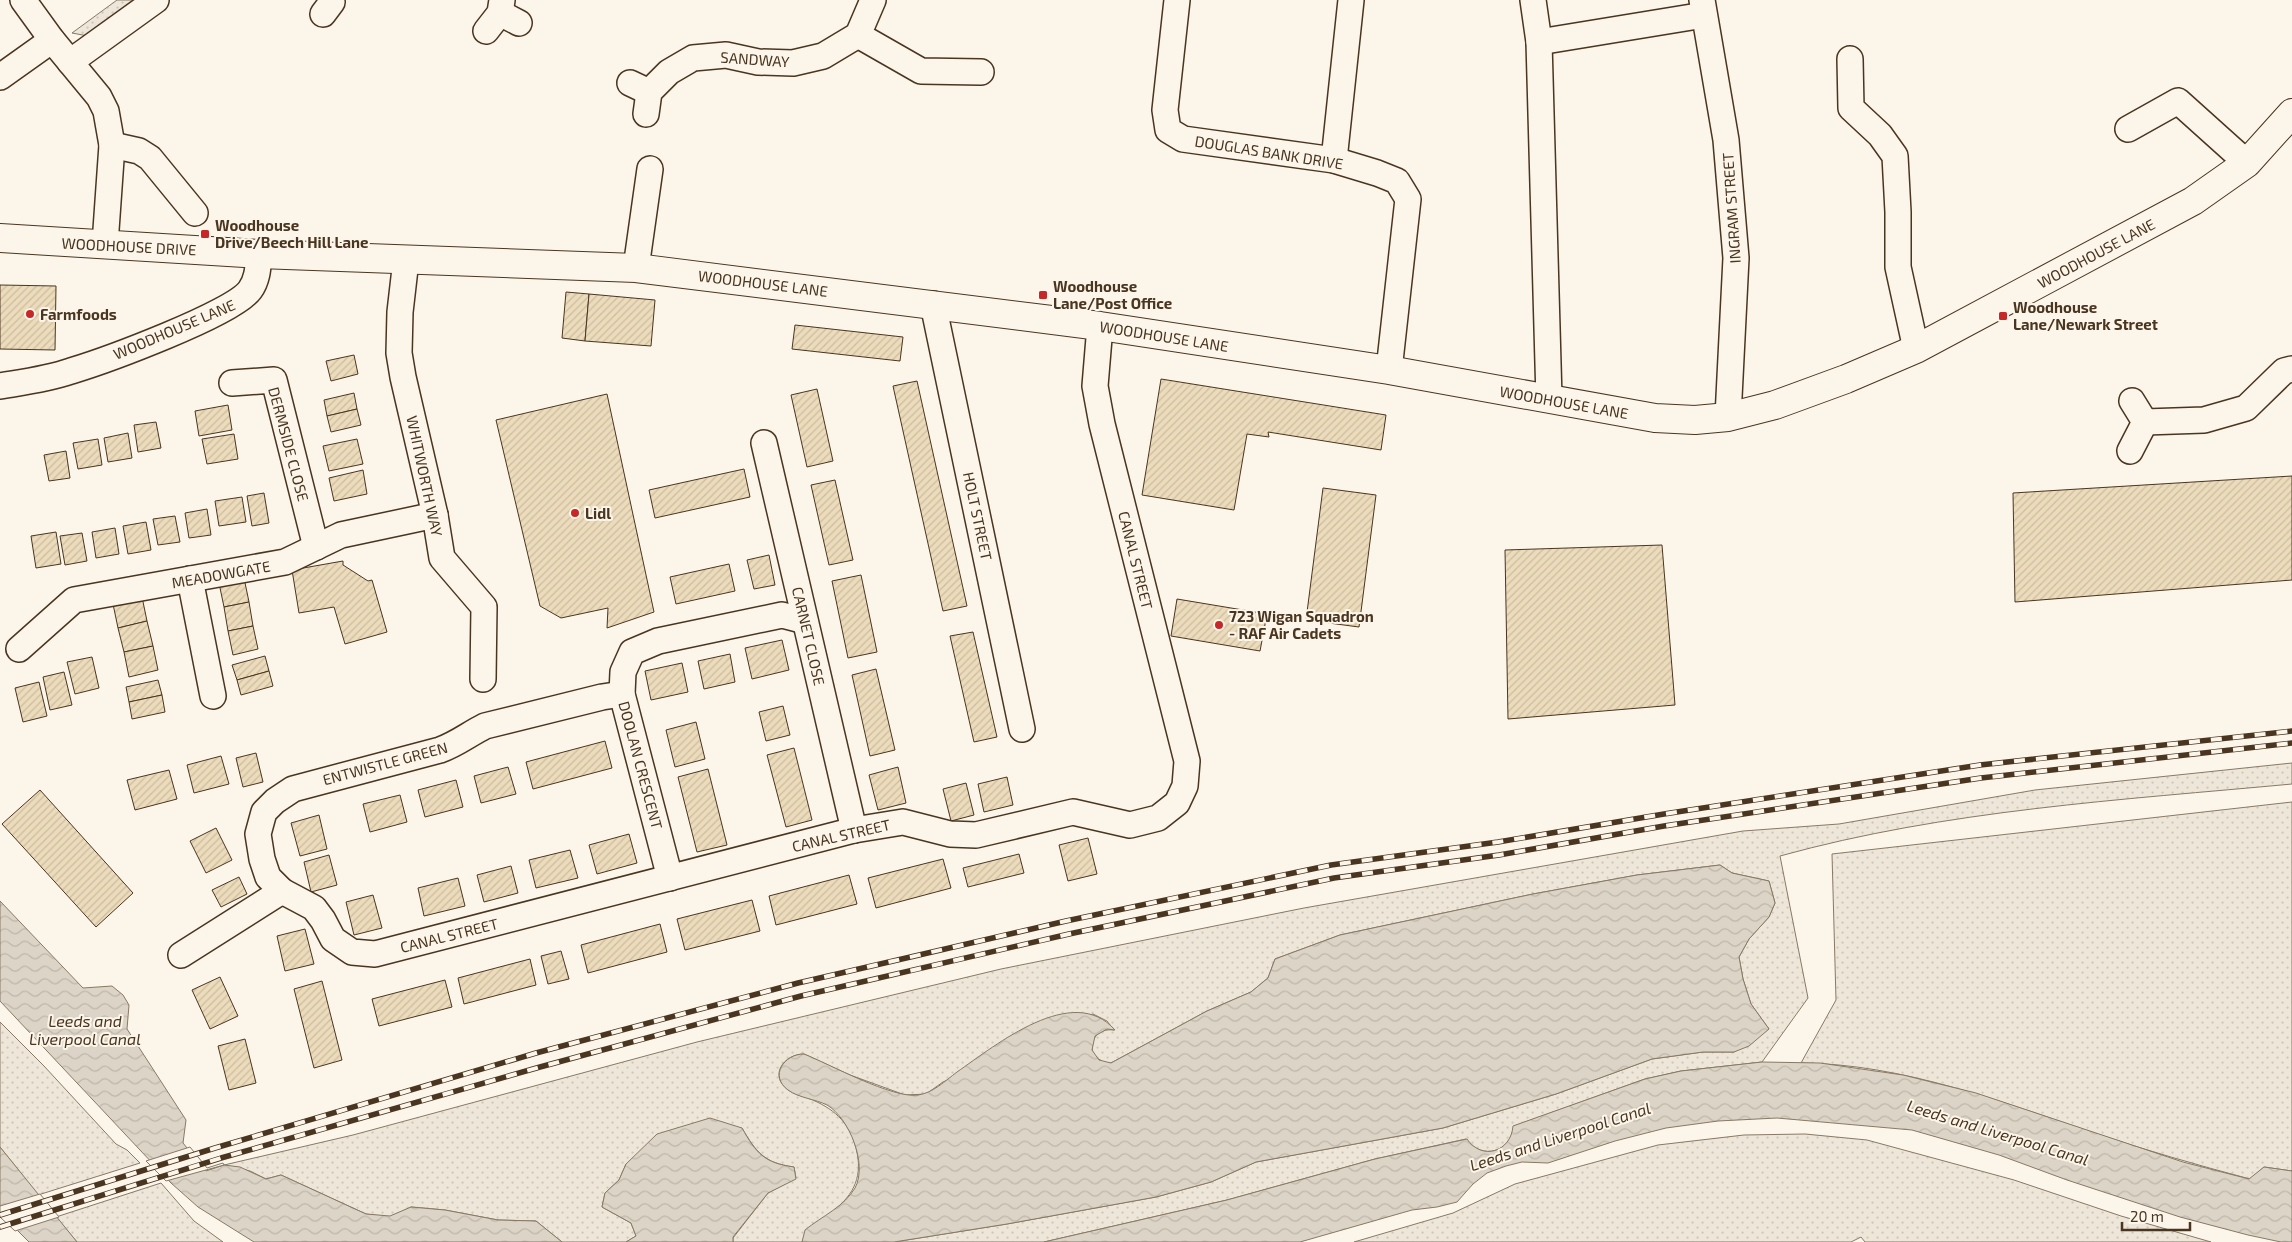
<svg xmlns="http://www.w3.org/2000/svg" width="2292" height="1242" font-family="'Exo 2',sans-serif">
	<defs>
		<pattern id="grass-dots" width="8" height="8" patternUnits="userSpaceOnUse" patternTransform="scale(1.25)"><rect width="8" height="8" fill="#ede6d9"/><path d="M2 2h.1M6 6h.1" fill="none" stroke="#cdc6ba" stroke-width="1.8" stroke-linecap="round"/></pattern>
		<pattern id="water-waves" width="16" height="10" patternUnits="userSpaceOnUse" patternTransform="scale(1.25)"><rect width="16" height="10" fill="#dcd4c6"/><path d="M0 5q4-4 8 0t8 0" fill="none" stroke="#beb7aa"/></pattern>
		<pattern id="building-hatch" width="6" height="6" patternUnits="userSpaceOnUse" patternTransform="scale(1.25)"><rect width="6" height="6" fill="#ecdcbc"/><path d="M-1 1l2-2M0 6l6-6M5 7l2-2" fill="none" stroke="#ccbda1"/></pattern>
	</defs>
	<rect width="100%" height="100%" fill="#fbf6e9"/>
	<g fill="url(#grass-dots)" stroke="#887966">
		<path d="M117 0H136L88 36 72 33Z"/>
		<path d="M2292 763V784C2121 800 1946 810 1780 856L1808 998 1762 1062 1681 1071 1645 1079 1514 1126C1511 1152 1482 1161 1466 1139L1375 1159 1227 1200 1044 1242H894L1007 1224 1156 1197 1211 1182 1256 1162 1443 1128 1556 1094 1652 1059 1703 1052H1734L1769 1029 1751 1004 1743 979 1739 957 1749 939 1769 917 1775 903 1769 881 1732 873 1720 865 1637 875 1533 894 1340 935 1275 959 1268 978 1251 992 1207 1011 1111 1063H1105L1094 1056C1088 1040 1098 1028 1114 1030L1107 1021 1093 1014 943 1082 926 1094 905 1095 850 1075 804 1054C784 1054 769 1075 787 1089 793 1094 802 1096 808 1098 833 1108 849 1121 856 1148 863 1175 855 1194 833 1211 821 1222 807 1224 802 1242H733V1238L768 1193 796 1178 794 1167C764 1163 756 1152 742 1128L626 1164 619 1180 605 1193 602 1207 631 1223 636 1236 626 1242H562L536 1221 498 1220 445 1210 411 1207 390 1217 366 1214 281 1175 266 1179 250 1171 224 1165 353 1135 697 1042 1001 969 1304 908 1743 831 1839 824 2035 790Z"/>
		<path d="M2292 802V1171L2264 1167 2250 1179C2197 1165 2145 1150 2094 1133 1999 1101 1902 1064 1801 1063L1836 1000 1832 854Z"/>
		<path d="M0 1022 44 1066 116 1144 127 1150 140 1163 38 1195 0 1147Z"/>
		<path d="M1805 1134 1867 1140 2014 1180 2121 1216 2211 1242H1865L1861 1237 1851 1242H1354L1453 1213 1515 1184 1658 1145 1744 1135Z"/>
		<path d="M161 1183 194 1221 223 1242H77L56 1217Z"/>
	</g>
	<g fill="url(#water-waves)" stroke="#887966">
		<path d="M1720 865 1732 873 1769 881 1775 903 1769 917 1749 939 1739 957 1743 979 1751 1004 1769 1029 1749 1046 1734 1052H1703L1652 1059 1556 1094 1443 1128 1256 1162 1211 1182 1156 1197 1007 1224 894 1242H802L805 1230C822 1216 844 1207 855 1188 868 1164 849 1118 827 1105 815 1099 799 1098 788 1090 769 1076 784 1054 804 1054 829 1064 893 1099 918 1095 933 1093 945 1081 957 1072 996 1045 1073 982 1115 1030L1107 1029 1095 1036 1092 1050 1099 1060 1111 1063 1207 1011 1251 992 1268 978 1275 959 1340 935 1533 894 1637 875Z"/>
		<path d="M0 901 83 988 112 986 123 995 129 1005 127 1029 186 1120 183 1143 206 1171 224 1165 240 1167 266 1179 281 1175 366 1214 390 1216 411 1207 445 1210 498 1220 536 1221 562 1242H254L198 1207 171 1183 0 1001Z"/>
		<path d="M1762 1062 1820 1063 1903 1075 1976 1093 2183 1162 2249 1179 2264 1167 2292 1171V1242H2281L2248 1235 2180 1217 2067 1180 1999 1155 1912 1130 1777 1118 1718 1121 1666 1128 1615 1141 1548 1163 1522 1162 1506 1166 1487 1173 1473 1184 1457 1202 1437 1207 1412 1210 1300 1242H1044L1227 1200 1375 1159 1467 1139C1482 1161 1511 1152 1513 1126L1645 1079 1681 1071Z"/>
		<path d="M710 1118 742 1128C756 1153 764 1163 794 1167L796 1179 768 1193 733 1237V1242H626L636 1236 631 1223 602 1207 605 1193 619 1180 626 1164 657 1134Z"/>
		<path d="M0 1147 77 1242H29L0 1213Z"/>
	</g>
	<g fill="#fbf6e9" stroke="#887966">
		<path d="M190 1147 207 1168 223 1163 224 1165 166 1181 146 1161Z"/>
		<path d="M40 1194 59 1217 15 1231 0 1217V1206Z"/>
	</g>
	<g fill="url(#building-hatch)" stroke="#4a3520">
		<path d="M0 285 56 286 55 350 0 349Z"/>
		<path d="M566 292 589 294 585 341 562 338Z"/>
		<path d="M589 294 655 300 651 346 585 341Z"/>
		<path d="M795 325 903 337 900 361 792 349Z"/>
		<path d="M354 355 358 374 331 381 326 361Z"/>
		<path d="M1161 379 1386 415 1381 450 1268 432 1269 437 1247 434 1234 510 1142 495Z"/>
		<path d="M917 381 967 606 943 611 893 386Z"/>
		<path d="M817 389 833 461 807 467 791 395Z"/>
		<path d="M354 393 357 409 327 416 324 400Z"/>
		<path d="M607 394 654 612 607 628 608 608 561 618 540 606 496 420Z"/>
		<path d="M228 405 232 430 199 436 195 411Z"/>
		<path d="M357 409 361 425 331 432 327 416Z"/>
		<path d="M156 422 161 448 138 452 134 425Z"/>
		<path d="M128 433 132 458 108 462 104 438Z"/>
		<path d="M234 434 238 459 207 464 202 439Z"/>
		<path d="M98 439 102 465 78 469 73 443Z"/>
		<path d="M357 439 363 464 329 471 323 446Z"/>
		<path d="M66 451 70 478 49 481 44 455Z"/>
		<path d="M744 469 750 497 655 518 649 490Z"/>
		<path d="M363 470 367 494 334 501 329 478Z"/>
		<path d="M2292 476V580L2015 602 2013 493Z"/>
		<path d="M835 480 853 560 829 565 811 485Z"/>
		<path d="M1323 488 1376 495 1359 627 1306 620Z"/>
		<path d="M264 493 269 523 252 526 247 496Z"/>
		<path d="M242 497 246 522 219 526 215 501Z"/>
		<path d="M207 509 211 535 189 538 185 513Z"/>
		<path d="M175 516 180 542 158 545 153 519Z"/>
		<path d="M146 522 151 550 128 554 123 526Z"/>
		<path d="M115 528 119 554 96 558 92 532Z"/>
		<path d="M56 532 61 564 36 568 31 536Z"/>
		<path d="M82 533 87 561 65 565 60 536Z"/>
		<path d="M1662 545 1675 705 1508 719 1505 550Z"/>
		<path d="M769 555 775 585 754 589 747 560Z"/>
		<path d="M343 561V565L368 581 372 580 387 632 345 644 334 607 299 613 292 570Z"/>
		<path d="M729 564 735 591 676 604 670 577Z"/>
		<path d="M861 575 877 652 848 658 832 581Z"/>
		<path d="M244 578 249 602 224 607 219 583Z"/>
		<path d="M142 597 147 621 118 628 113 604Z"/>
		<path d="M1177 599 1267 614 1260 651 1171 636Z"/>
		<path d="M249 602 253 626 228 631 224 607Z"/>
		<path d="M147 621 153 646 124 652 118 628Z"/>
		<path d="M253 626 258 649 233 655 228 631Z"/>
		<path d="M973 632 997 737 974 742 950 636Z"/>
		<path d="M782 640 789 670 752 679 745 648Z"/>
		<path d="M153 646 158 670 129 677 124 652Z"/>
		<path d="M730 654 735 682 704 689 698 661Z"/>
		<path d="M265 656 269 671 237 680 232 665Z"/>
		<path d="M92 657 99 688 75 694 67 662Z"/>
		<path d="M682 663 688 692 651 700 645 671Z"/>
		<path d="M876 669 895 750 870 756 852 675Z"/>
		<path d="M269 671 273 686 241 695 237 680Z"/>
		<path d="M64 672 72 705 50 710 43 677Z"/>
		<path d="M158 680 162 695 129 702 126 687Z"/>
		<path d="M39 682 47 716 23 722 15 688Z"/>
		<path d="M162 695 165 712 132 719 129 702Z"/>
		<path d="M783 706 790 735 766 741 759 712Z"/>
		<path d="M696 722 705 759 675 767 666 730Z"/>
		<path d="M605 741 612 768 533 789 526 762Z"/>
		<path d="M794 748 812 820 786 827 767 755Z"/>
		<path d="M256 753 263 782 243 787 236 758Z"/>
		<path d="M221 756 229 784 194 793 187 765Z"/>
		<path d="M508 767 516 794 481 803 474 776Z"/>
		<path d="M898 767 906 803 878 810 869 775Z"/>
		<path d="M708 769 727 845 697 852 678 777Z"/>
		<path d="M169 770 177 799 135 810 127 780Z"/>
		<path d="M1007 777 1013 805 984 812 978 784Z"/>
		<path d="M456 780 463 807 425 817 418 790Z"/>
		<path d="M966 783 974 815 951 821 943 789Z"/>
		<path d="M40 790 133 893 96 927 2 824Z"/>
		<path d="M400 795 407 822 370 832 363 804Z"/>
		<path d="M319 815 327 849 300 856 291 823Z"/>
		<path d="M216 828 232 860 206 873 190 841Z"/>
		<path d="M629 834 637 863 597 874 589 845Z"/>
		<path d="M1088 838 1097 874 1068 881 1059 845Z"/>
		<path d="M570 850 578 878 536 888 529 860Z"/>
		<path d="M1019 854 1024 873 968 887 963 868Z"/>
		<path d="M329 855 337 885 311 892 304 862Z"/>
		<path d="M943 859 951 888 876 908 868 878Z"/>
		<path d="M511 866 518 893 484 902 477 875Z"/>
		<path d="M849 875 857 904 776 925 769 896Z"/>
		<path d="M239 877 247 894 221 907 212 890Z"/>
		<path d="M458 878 465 906 424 916 418 888Z"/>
		<path d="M373 895 382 928 354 935 346 902Z"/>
		<path d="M752 900 760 931 685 950 677 919Z"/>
		<path d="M660 924 667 952 588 973 581 945Z"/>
		<path d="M305 929 314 964 285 971 277 936Z"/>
		<path d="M561 951 569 979 548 984 541 956Z"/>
		<path d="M530 959 536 985 464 1004 458 978Z"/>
		<path d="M220 977 238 1016 210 1029 192 990Z"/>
		<path d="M445 980 452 1007 379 1026 372 999Z"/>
		<path d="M322 981 342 1060 314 1068 294 989Z"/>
		<path d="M245 1039 256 1083 229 1090 218 1046Z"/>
	</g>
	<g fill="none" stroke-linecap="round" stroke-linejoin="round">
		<defs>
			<g id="minor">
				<path d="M23 0 52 40 99 97 106 111 112 145 105 244"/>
				<path d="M1177 0 1165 110 1168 130 1183 139 1334 160 1377 173 1397 181 1408 199 1389 370"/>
				<path d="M1533 0 1539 42 1549 399"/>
				<path d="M1702 0 1726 140 1736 258 1728 417"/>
				<path d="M500 13 519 23"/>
				<path d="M323 14 332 2"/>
				<path d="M486 31 500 13 502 0"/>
				<path d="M858 35 921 71 981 72"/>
				<path d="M1539 42 1704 15"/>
				<path d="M1850 59 1851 108 1880 135 1895 156 1898 212V267L1916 349"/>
				<path d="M70 62 156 0"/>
				<path d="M0 77 52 40"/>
				<path d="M630 83 649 92"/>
				<path d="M646 114 649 92 669 72 693 58 726 55 758 62 793 63 823 56 858 35 873 0"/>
				<path d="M2128 129 2178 101 2247 163"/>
				<path d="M112 145 139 151 150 158 195 213"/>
				<path d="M1334 160 1351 0"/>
				<path d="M406 260 400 312 399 353 403 377 435 515 442 558 484 607 483 679"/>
				<path d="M636 268 650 169"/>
				<path d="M933 304 1022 729"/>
				<path d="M232 383 274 380 316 547"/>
				<path d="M0 386C24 382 48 379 71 371 104 361 233 314 250 290 258 279 258 266 259 254"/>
				<path d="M2145 422 2204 420 2246 408 2284 371 2292 369"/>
				<path d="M764 443 854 830"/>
				<path d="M2130 451 2145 422 2132 401"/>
				<path d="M190 579 213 696"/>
				<path d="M19 649 74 600 285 562 341 535 435 515"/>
				<path d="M622 694 602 697 485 726C469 734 457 744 440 750L293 789 275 801 264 812 258 834 262 859 268 877 282 891 314 908 323 920 333 939 352 952 375 954 854 830 903 822 950 834 976 835 1073 812 1130 825 1158 818 1177 803 1185 786 1187 761 1102 424 1095 386 1100 326"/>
				<path d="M670 878 622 694 623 672 632 652 658 641 782 615 805 621"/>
				<path d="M181 955 282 891"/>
			</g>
			<path id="major" d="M0 238 259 254 636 268 1100 326 1389 370 1655 418 1695 420 1728 417 1775 405 1846 379 1916 349 2193 201 2247 163 2292 113"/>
		</defs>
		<use href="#minor" stroke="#4a3520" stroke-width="28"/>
		<use href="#major" stroke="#4a3520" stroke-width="30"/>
		<use href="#minor" stroke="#fbf6e9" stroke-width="25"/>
		<use href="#major" stroke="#fbf6e9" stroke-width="28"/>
		<defs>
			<g id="rail">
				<path d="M0 1215 215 1148 536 1053 798 983 1066 921 1331 865 1498 842 1664 814 1980 765 2292 731"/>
				<path d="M0 1227 221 1158 540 1067 801 996 1069 934 1334 878 1499 855 1664 826 1981 778 2292 743"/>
			</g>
		</defs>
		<use href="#rail" stroke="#4a3520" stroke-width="5.5"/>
		<use href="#rail" stroke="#fbf6e9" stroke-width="4" stroke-dasharray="11" stroke-linecap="butt"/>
	</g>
	<g fill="#c62828" stroke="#fbf6e9" stroke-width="2">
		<rect x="200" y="229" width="10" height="10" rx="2.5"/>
		<rect x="1038" y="290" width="10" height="10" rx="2.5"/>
		<circle cx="30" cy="314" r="5"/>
		<rect x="1998" y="311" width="10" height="10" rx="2.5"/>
		<circle cx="575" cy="513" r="5"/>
		<circle cx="1219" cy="625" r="5"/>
	</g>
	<g text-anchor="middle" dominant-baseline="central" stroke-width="4" stroke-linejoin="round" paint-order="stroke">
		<g font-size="15" fill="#4a3520" stroke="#fbf6e9">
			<text transform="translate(755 59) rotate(4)">SANDWAY</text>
			<text transform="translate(1269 152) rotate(9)">DOUGLAS BANK DRIVE</text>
			<text transform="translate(1731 208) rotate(-94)">INGRAM STREET</text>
			<text transform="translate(129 246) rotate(3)">WOODHOUSE DRIVE</text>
			<text transform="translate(2096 253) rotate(-28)">WOODHOUSE LANE</text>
			<text transform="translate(763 283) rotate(7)">WOODHOUSE LANE</text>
			<text transform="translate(174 329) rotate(-23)">WOODHOUSE LANE</text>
			<text transform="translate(1164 336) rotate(9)">WOODHOUSE LANE</text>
			<text transform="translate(1564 402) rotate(10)">WOODHOUSE LANE</text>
			<text transform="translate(289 444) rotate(75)">DERMSIDE CLOSE</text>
			<text transform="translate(425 476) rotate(78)">WHITWORTH WAY</text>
			<text transform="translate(978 516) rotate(78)">HOLT STREET</text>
			<text transform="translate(1136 560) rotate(76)">CANAL STREET</text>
			<text transform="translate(221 574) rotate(-10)">MEADOWGATE</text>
			<text transform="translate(809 636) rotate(77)">CARNET CLOSE</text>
			<text transform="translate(385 763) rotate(-15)">ENTWISTLE GREEN</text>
			<text transform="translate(641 765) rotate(75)">DOOLAN CRESCENT</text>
			<text transform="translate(841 835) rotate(-13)">CANAL STREET</text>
			<text transform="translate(449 935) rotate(-14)">CANAL STREET</text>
		</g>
		<g font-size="15" font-weight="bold" fill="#4a3520" stroke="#fbf6e9" text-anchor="start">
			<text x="215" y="225">Woodhouse<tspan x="215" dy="17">Drive/Beech Hill Lane</tspan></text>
			<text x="1053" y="286">Woodhouse<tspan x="1053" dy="17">Lane/Post Office</tspan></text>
			<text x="2013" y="307">Woodhouse<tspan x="2013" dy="17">Lane/Newark Street</tspan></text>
			<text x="40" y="314">Farmfoods</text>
			<text x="585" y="513">Lidl</text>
			<text x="1229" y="616">723 Wigan Squadron<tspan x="1229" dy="17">- RAF Air Cadets</tspan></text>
		</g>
		<g font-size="16" font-style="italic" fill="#4a3520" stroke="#fbf6e9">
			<text x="85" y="1020">Leeds and<tspan x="85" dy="18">Liverpool Canal</tspan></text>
			<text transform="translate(1998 1132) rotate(17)">Leeds and Liverpool Canal</text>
			<text transform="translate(1560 1136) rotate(-18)">Leeds and Liverpool Canal</text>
		</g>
	</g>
	<path d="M2122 1222v8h68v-8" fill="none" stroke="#4a3520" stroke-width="2.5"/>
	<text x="2130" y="1222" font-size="15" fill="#4a3520" stroke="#fbf6e9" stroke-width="4" paint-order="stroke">20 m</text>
</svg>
